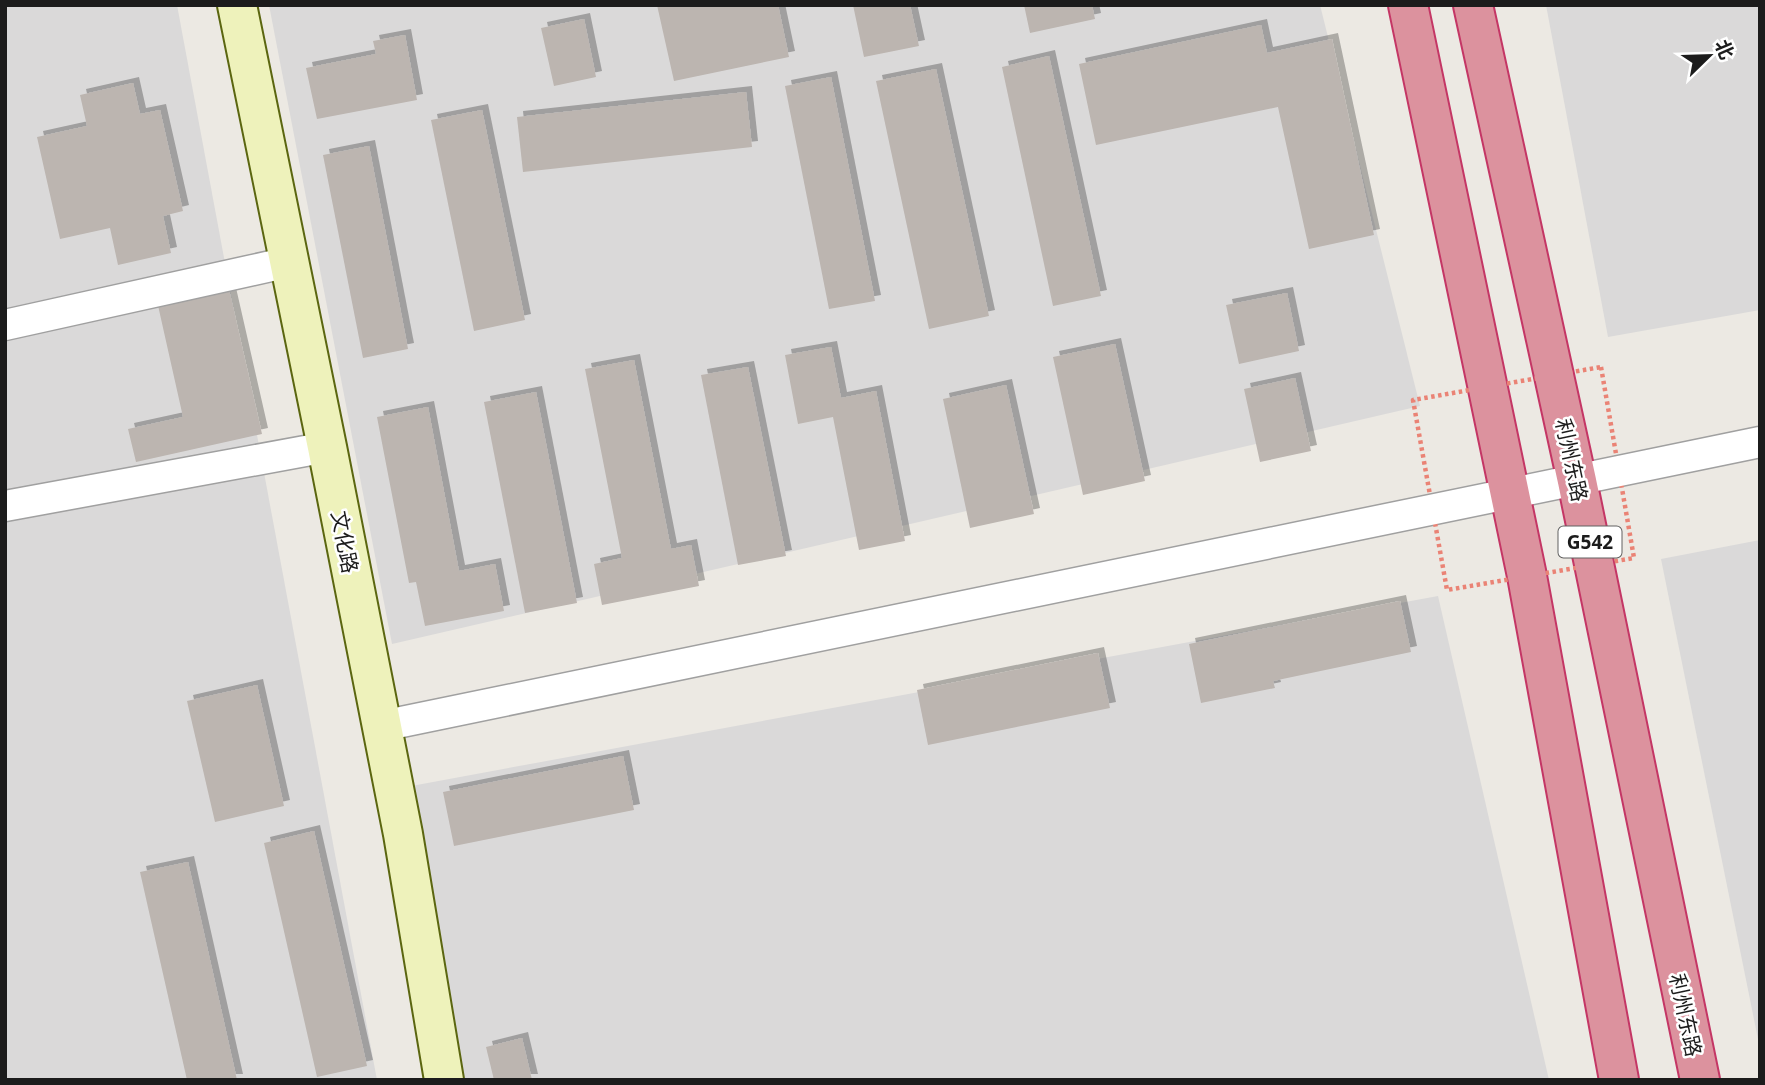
<svg xmlns="http://www.w3.org/2000/svg" width="1765" height="1085" font-family="'Noto Sans','Noto Sans SC',sans-serif">
	<defs>
		<filter id="shadow"><feDropShadow dx="6" dy="-6" stdDeviation="0" flood-color="#0004"/></filter>
	</defs>
	<rect width="100%" height="100%" fill="#ece9e3"/>
	<g fill="#dad9d9">
		<path d="M5 5H177L377 1080H5Z"/>
		<path d="M269 5H1320L1420 406 392 644Z"/>
		<path d="M1546 5H1760V310L1608 337Z"/>
		<path d="M1760 540V1049L1661 559Z"/>
		<path d="M1438 596 1549 1080H465L406 787Z"/>
	</g>
	<g fill="#bcb5b0" filter="url(#shadow)">
		<path d="M657 5H778L789 57 674 81Z"/>
		<path d="M853 5H910L919 46 864 57Z"/>
		<path d="M1024 5H1092L1095 19 1030 33Z"/>
		<path d="M584 19 596 77 554 86 541 28Z"/>
		<path d="M1261 25 1267 53 1332 39 1374 235 1309 249 1278 107 1096 145 1079 64Z"/>
		<path d="M405 35 417 100 317 119 306 68 376 54 373 41Z"/>
		<path d="M1049 56 1101 296 1053 306 1002 67Z"/>
		<path d="M936 69 989 316 929 329 876 81Z"/>
		<path d="M831 77 875 301 829 309 785 86Z"/>
		<path d="M133 83 140 114 160 110 183 211 163 216 171 253 118 265 110 228 60 239 37 137 87 126 80 95Z"/>
		<path d="M746 92 752 147 523 172 517 117Z"/>
		<path d="M482 110 525 320 474 331 431 120Z"/>
		<path d="M369 146 408 349 363 358 323 155Z"/>
		<path d="M228 285 262 434 136 462 128 429 183 417 157 301Z"/>
		<path d="M1287 293 1299 351 1239 364 1226 305Z"/>
		<path d="M1115 344 1145 481 1083 495 1053 357Z"/>
		<path d="M831 347 841 398 876 391 905 541 859 550 833 417 798 424 785 355Z"/>
		<path d="M634 360 671 549 691 545 699 586 602 605 594 564 622 558 585 369Z"/>
		<path d="M748 367 786 556 738 565 701 375Z"/>
		<path d="M1295 378 1311 451 1260 462 1244 389Z"/>
		<path d="M1006 385 1034 514 970 528 943 399Z"/>
		<path d="M536 392 577 603 525 613 484 402Z"/>
		<path d="M428 407 459 571 495 564 504 611 425 626 416 582 409 583 377 417Z"/>
		<path d="M1400 601 1411 652 1273 681 1275 688 1201 703 1189 644Z"/>
		<path d="M1098 653 1110 708 928 745 917 690Z"/>
		<path d="M257 685 284 806 215 822 187 701Z"/>
		<path d="M623 756 634 810 454 846 443 792Z"/>
		<path d="M314 831 367 1066 317 1077 264 843Z"/>
		<path d="M188 862 237 1080H187L140 872Z"/>
		<path d="M522 1038 532 1080H494L486 1047Z"/>
	</g>
	<g fill="none" stroke-linecap="round" stroke-linejoin="round">
		<defs>
			<g id="street">
				<path d="M5 325 289 262"/>
				<path d="M5 506 327 447"/>
				<path d="M382 726 1760 442"/>
			</g>
			<path id="secondary" d="M237 5 327 447 403 834 444 1080"/>
			<g id="highway">
				<path d="M1408 5 1527 576 1619 1080"/>
				<path d="M1473 5 1577 481 1700 1080"/>
			</g>
		</defs>
		<use href="#street" stroke="#a0a0a0" stroke-width="33"/>
		<use href="#secondary" stroke="#5b6610" stroke-width="42"/>
		<use href="#highway" stroke="#c43665" stroke-width="42"/>
		<path stroke="#ea8375" stroke-width="4.5" stroke-dasharray="3.5 3.5" stroke-linecap="butt" d="M1601 367 1634 558 1447 590 1413 400Z"/>
		<use href="#street" stroke="#fff" stroke-width="30"/>
		<use href="#secondary" stroke="#eef2bb" stroke-width="38"/>
		<use href="#highway" stroke="#dc929e" stroke-width="38"/>
	</g>
	<g text-anchor="middle" dominant-baseline="central" stroke-width="5" stroke-linejoin="round" paint-order="stroke">
		<rect fill="#fff" stroke="#606060" stroke-width="2" x="1558.5" y="526.5" width="63" height="31" rx="5"/>
		<g font-size="19" font-weight="bold" fill="#1c1c1c">
			<text x="1590" y="542">G542</text>
		</g>
		<g font-size="21" fill="#1c1c1c" stroke="#fff">
			<text transform="translate(1572 460) rotate(78)">利州东路</text>
			<text transform="translate(345 542) rotate(79)">文化路</text>
			<text transform="translate(1686 1015) rotate(78)">利州东路</text>
		</g>
	</g>
	<rect width="1765" height="1085" fill="none" stroke="#1c1c1c" stroke-width="14"/>
	<g transform="translate(1709 56) rotate(67)" stroke="#ffffff" stroke-width="5" paint-order="stroke">
	<path d="M0-5L12 26L0 18L-12 26Z" fill="#1c1c1c"/>
	<text y="-10" font-size="19" font-weight="bold" text-anchor="middle" fill="#1c1c1c">北</text>
	</g>
</svg>
